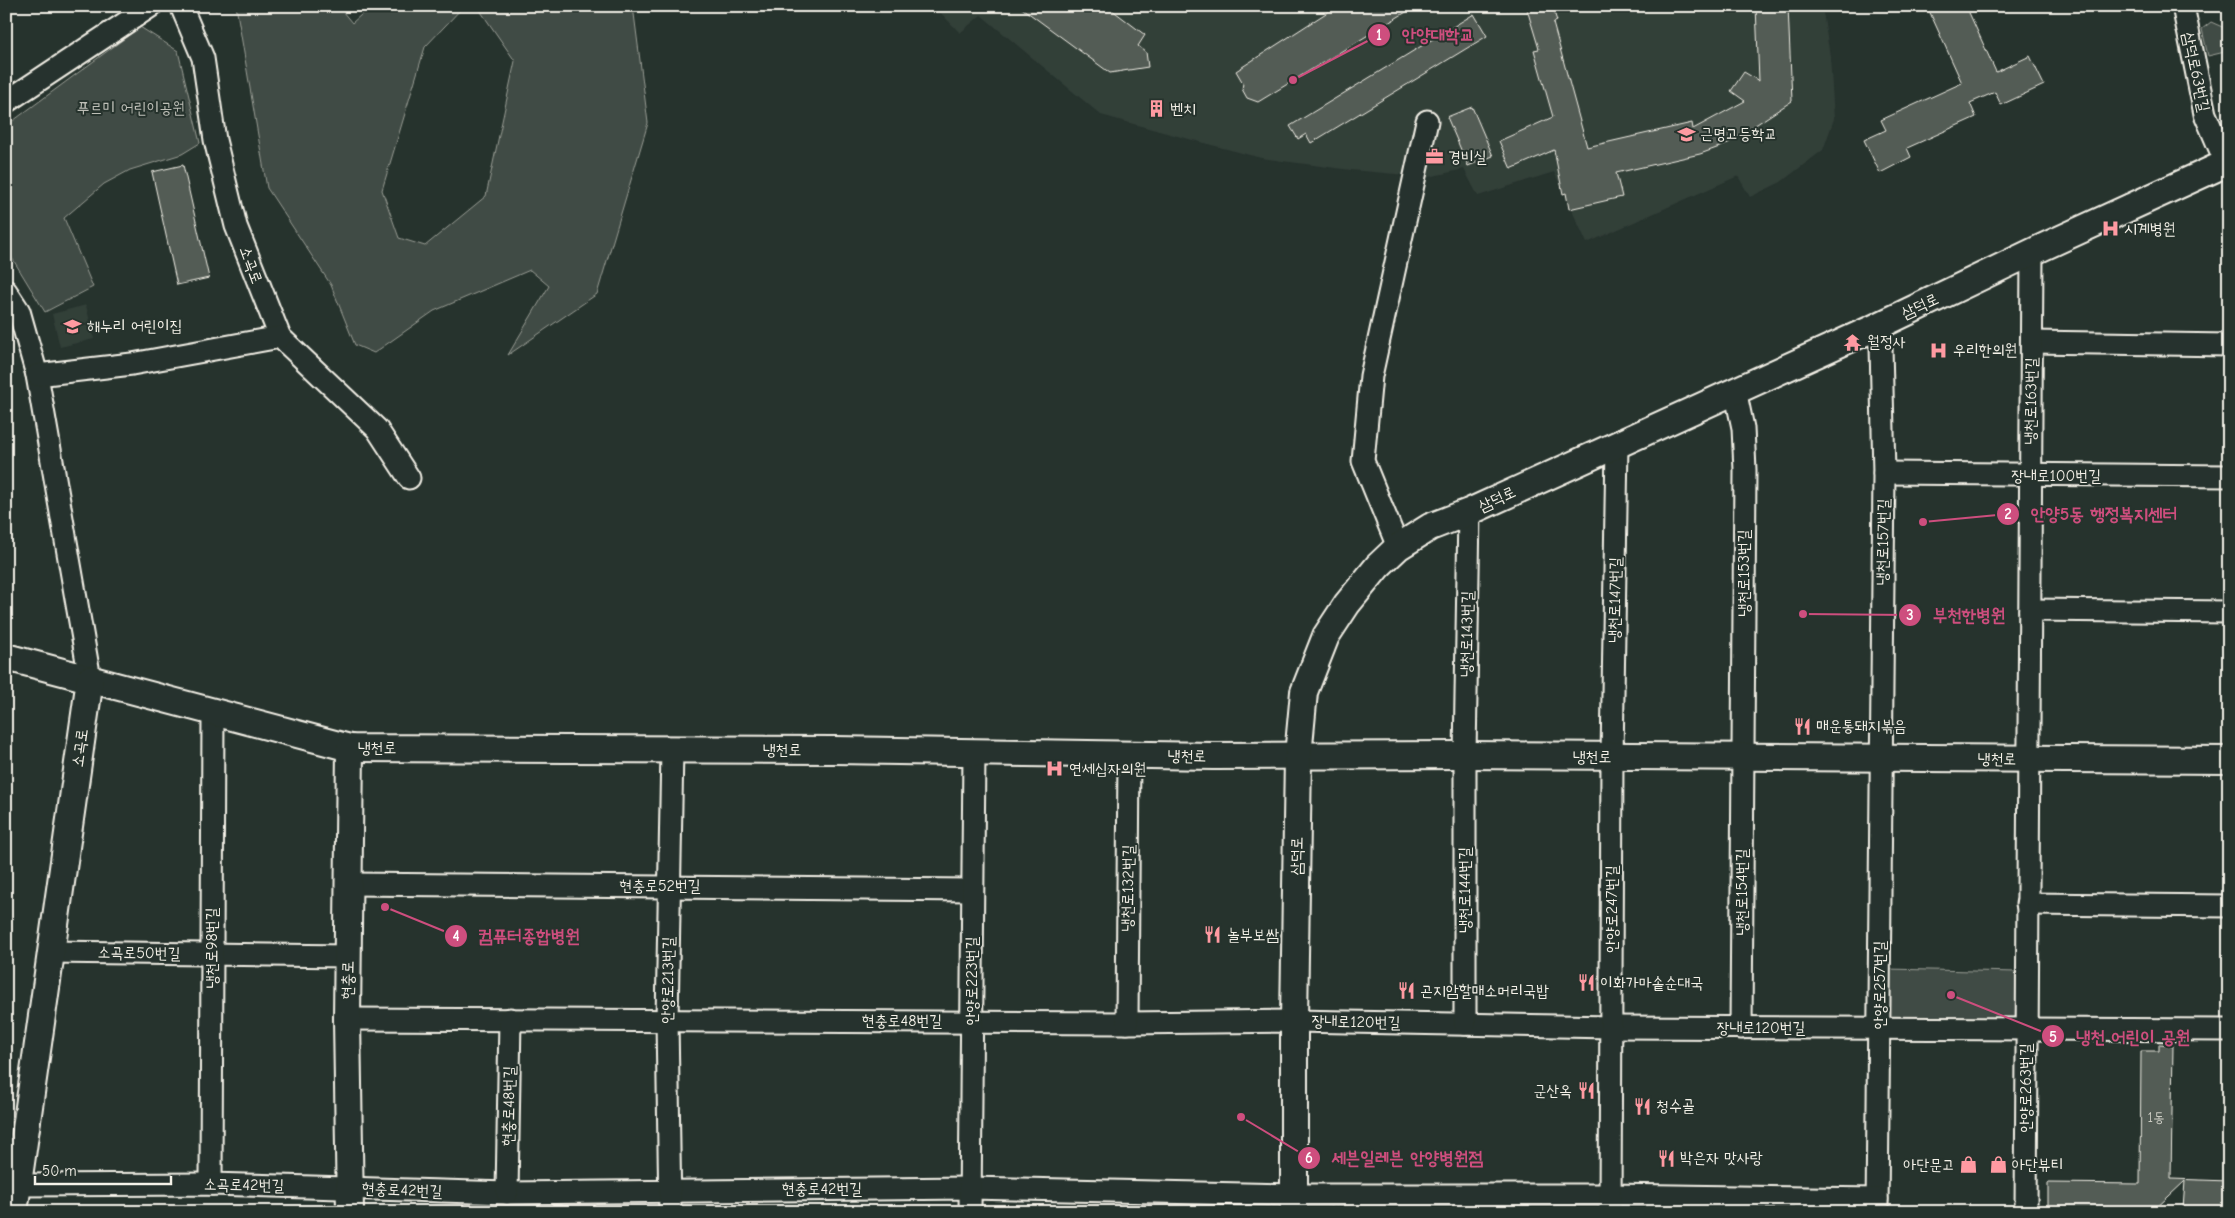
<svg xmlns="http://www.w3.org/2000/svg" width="2235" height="1218" font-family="'Comic Neue','Poor Story',sans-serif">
	<rect width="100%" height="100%" fill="#26332d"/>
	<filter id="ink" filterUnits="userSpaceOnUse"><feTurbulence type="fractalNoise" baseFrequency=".02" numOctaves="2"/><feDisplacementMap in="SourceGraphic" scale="10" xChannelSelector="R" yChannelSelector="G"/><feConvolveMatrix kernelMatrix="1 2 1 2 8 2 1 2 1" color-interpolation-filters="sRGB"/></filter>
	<g filter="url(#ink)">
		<g fill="#333f39">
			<path d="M934 6H1822L1830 56 1834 119 1823 150 1781 182 1750 197 1738 176 1587 243 1554 172 1478 196 1464 169 1429 177 1351 170 1261 158 1170 134 1101 115 981 15 960 33Z"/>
			<path d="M86 305 94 339 60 347 52 314Z"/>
		</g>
		<g fill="#414b45" stroke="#9a9e96">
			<path d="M236 6H338L352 23 371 6H464L425 47 382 190 399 238 425 246 486 196 515 61 477 6H633L648 123 597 294 508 355 549 286 530 270 434 311 374 353 355 345 331 285 267 188Z"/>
			<path d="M2211 22 2229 30V51L2208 56 2202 29Z"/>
			<path d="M140 27 178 51 200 143 182 154 130 170 104 184 64 218 93 287 45 312 6 248V126Z"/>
			<path d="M1887 969 2017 972 2015 1020 1885 1019Z"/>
		</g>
		<g fill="#525c55" stroke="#f4f1e8">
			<path d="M1019 6H1107L1145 35 1138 46 1146 52 1148 67 1110 73Z"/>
			<path d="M1337 6H1416L1258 102 1247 98 1242 89 1243 83 1236 71Z"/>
			<path d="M1526 6H1552L1557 21 1553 23 1587 147 1692 123 1693 129 1745 101 1731 91 1744 72 1759 81 1756 6H1788L1792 101 1725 145 1700 154 1616 173 1622 197 1569 209 1566 193 1563 194 1554 150 1511 169 1499 141 1553 117 1534 50 1539 49Z"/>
			<path d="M1927 6H1966L1996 72 2030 56 2044 85 2001 105 1995 92 1970 103 1976 117 1907 148 1911 157 1880 173 1864 140 1886 130 1881 120 1962 83Z"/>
			<path d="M1474 14 1487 36 1311 143 1306 134 1298 139 1290 126Z"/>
			<path d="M1472 107 1493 156 1468 166 1447 117Z"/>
			<path d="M183 165 209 278 177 285 152 172Z"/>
			<path d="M2159 1044 2173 1045 2171 1179 2229 1181V1210L2183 1209 2185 1181 2152 1212H2048V1183L2140 1184 2141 1051H2159Z"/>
		</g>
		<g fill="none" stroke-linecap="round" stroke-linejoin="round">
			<defs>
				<g id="minor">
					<path d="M181 6 203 58 215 140 236 226 280 337 377 429 409 478"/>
					<path d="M2183 6 2205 114 2226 163"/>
					<path d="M6 102 151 6"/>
					<path d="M6 291 19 311 37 375 90 679"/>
					<path d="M1874 328 1881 346 1884 473 1877 1212"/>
					<path d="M2032 342 2229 345"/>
					<path d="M37 375 132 364 280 337"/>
					<path d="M1735 390 1743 428 1745 470 1741 1028"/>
					<path d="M1884 473 2229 476"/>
					<path d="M1398 547 1363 461 1371 376 1427 121"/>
					<path d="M2030 610 2229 612"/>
					<path d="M349 884 972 890"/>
					<path d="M2027 904 2229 906"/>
					<path d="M50 952 348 956"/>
					<path d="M347 1019 1127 1023 1294 1021 1612 1027 2229 1030"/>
					<path d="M1127 1023 1129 754"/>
					<path d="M1465 1024V755L1469 512"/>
					<path d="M211 1184 213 713"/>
					<path d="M17 1185 211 1184 507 1193 970 1188 1294 1195H1611L1877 1199"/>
					<path d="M507 1193 510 1019"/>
					<path d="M670 1212 667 1020 672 749"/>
					<path d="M970 1212 974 751"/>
					<path d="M1610 1212 1612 757 1617 444"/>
					<path d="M2026 1212 2032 253"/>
				</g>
				<g id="tertiary">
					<path d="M6 657 350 748 835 750 1213 756 1465 755 2229 760"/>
					<path d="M14 1212 90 679"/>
					<path d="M350 1212 347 1019 350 748"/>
					<path d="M1294 1212V1021L1298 756 1304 692 1326 636 1347 604 1378 566 1398 547 1430 527 1469 512 1874 328 2041 248 2229 162"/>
				</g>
			</defs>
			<use href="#minor" stroke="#f4f1e8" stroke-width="25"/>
			<use href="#tertiary" stroke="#f4f1e8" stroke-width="30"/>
			<use href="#minor" stroke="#26332d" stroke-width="21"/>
			<use href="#tertiary" stroke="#26332d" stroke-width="26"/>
		</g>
	</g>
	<defs>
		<symbol id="building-bare" viewBox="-9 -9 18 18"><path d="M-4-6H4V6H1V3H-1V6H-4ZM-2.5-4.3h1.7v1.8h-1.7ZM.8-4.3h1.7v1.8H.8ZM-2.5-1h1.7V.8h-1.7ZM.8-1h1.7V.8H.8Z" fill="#ff9aa2" stroke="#26332d" stroke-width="2.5" paint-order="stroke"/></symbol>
		<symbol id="school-bare" viewBox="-9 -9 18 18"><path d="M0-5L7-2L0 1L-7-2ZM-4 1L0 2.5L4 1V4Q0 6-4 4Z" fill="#ff9aa2" stroke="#26332d" stroke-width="2.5" paint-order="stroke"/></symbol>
		<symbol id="office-bare" viewBox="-9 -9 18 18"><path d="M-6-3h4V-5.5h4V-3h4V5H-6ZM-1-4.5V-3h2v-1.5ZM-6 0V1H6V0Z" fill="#ff9aa2" stroke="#26332d" stroke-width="2.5" paint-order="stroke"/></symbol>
		<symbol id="hospital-bare" viewBox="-9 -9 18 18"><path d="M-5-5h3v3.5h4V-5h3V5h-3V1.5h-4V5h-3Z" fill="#ff9aa2" stroke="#26332d" stroke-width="2.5" paint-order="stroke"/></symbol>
		<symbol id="temple-bare" viewBox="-9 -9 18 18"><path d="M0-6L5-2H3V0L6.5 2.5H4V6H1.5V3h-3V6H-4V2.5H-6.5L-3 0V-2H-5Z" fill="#ff9aa2" stroke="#26332d" stroke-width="2.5" paint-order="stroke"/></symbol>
		<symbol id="restaurant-bare" viewBox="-9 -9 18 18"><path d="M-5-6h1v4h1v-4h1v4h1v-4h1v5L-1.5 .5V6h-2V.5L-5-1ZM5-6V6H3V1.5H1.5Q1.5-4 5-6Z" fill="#ff9aa2" stroke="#26332d" stroke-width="2.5" paint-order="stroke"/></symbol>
		<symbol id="shop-bare" viewBox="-9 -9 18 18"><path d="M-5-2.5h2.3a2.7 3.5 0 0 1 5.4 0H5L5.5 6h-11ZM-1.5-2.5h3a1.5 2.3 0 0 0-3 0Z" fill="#ff9aa2" stroke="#26332d" stroke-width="2.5" paint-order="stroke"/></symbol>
	</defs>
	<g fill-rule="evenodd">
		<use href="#building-bare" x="1144" y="96" width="25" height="25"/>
		<use href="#school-bare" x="1674" y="122" width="25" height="25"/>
		<use href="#office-bare" x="1422" y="144" width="25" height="25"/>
		<use href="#hospital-bare" x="2098" y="216" width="25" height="25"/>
		<use href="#school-bare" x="60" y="314" width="25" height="25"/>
		<use href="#temple-bare" x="1840" y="330" width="25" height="25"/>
		<use href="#hospital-bare" x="1926" y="338" width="25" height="25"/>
		<use href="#restaurant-bare" x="1790" y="714" width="25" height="25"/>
		<use href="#hospital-bare" x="1042" y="756" width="25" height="25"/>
		<use href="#restaurant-bare" x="1200" y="922" width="25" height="25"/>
		<use href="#restaurant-bare" x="1574" y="970" width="25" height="25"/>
		<use href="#restaurant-bare" x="1394" y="978" width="25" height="25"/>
		<use href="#restaurant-bare" x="1574" y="1078" width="25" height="25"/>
		<use href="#restaurant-bare" x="1630" y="1094" width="25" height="25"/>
		<use href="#restaurant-bare" x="1654" y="1146" width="25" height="25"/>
		<use href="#shop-bare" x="1956" y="1152" width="25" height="25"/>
		<use href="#shop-bare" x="1986" y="1152" width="25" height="25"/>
	</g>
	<g text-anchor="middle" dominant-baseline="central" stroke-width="4" stroke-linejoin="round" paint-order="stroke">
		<g font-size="14" fill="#ccccc3">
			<text x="2156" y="1117">1동</text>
		</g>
		<g font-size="16" fill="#f4f1e8" stroke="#26332d">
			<text transform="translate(2196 72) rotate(78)">삼덕로63번길</text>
			<text transform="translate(251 265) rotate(70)">소곡로</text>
			<text transform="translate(1920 306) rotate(-25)">삼덕로</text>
			<text transform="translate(2031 401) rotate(-89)">냉천로163번길</text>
			<text x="2056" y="476">장내로100번길</text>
			<text transform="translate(1497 499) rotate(-25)">삼덕로</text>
			<text transform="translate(1883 542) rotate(-89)">냉천로157번길</text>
			<text transform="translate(1744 573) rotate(-90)">냉천로153번길</text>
			<text transform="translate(1615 600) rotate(-89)">냉천로147번길</text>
			<text transform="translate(1467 634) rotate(-89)">냉천로143번길</text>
			<text transform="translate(80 748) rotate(-82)">소곡로</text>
			<text x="377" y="748">냉천로</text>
			<text x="782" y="750">냉천로</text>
			<text transform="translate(1187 756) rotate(1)">냉천로</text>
			<text x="1592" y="757">냉천로</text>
			<text transform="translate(1997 759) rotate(1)">냉천로</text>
			<text transform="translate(1297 856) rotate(-89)">삼덕로</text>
			<text x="660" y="886">현충로52번길</text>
			<text transform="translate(1128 888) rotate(-89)">냉천로132번길</text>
			<text transform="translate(1465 890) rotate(-90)">냉천로144번길</text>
			<text transform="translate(1742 892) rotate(-90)">냉천로154번길</text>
			<text transform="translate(1612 909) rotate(-90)">안양로247번길</text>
			<text transform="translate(212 948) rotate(-90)">냉천로98번길</text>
			<text transform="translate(139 953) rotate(1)">소곡로50번길</text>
			<text transform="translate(348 980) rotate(-89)">현충로</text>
			<text transform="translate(668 980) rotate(-89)">안양로213번길</text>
			<text transform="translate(972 981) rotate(-90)">안양로223번길</text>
			<text transform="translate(1880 985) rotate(-90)">안양로257번길</text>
			<text x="902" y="1021">현충로48번길</text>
			<text transform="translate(1356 1022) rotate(1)">장내로120번길</text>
			<text x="1761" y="1028">장내로120번길</text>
			<text transform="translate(2026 1088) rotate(-90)">안양로263번길</text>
			<text transform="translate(509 1106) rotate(-89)">현충로48번길</text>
			<text transform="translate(244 1185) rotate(1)">소곡로42번길</text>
			<text x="822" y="1189">현충로42번길</text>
			<text transform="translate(402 1190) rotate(2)">현충로42번길</text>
		</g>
		<g font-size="16" fill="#bebfb7" stroke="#26332d">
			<text x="131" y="108">푸르미 어린이공원</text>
		</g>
		<g font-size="16" fill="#f4f1e8" stroke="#26332d" text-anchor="start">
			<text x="1170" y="109">벤치</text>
			<text x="1700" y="134">근명고등학교</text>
			<text x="1448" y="157">경비실</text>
			<text x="2124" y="229">시계병원</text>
			<text x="87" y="326">해누리 어린이집</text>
			<text x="1867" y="342">월정사</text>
			<text x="1953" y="350">우리한의원</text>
			<text x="1816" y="726">매운통돼지볶음</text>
			<text x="1069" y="769">연세십자의원</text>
			<text x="1227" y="935">놀부보쌈</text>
			<text x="1600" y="983">이화가마솥순대국</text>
			<text x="1420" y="991">곤지암할매소머리국밥</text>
			<text x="1572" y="1091" text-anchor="end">군산옥</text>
			<text x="1656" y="1106">청수골</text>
			<text x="1680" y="1158">박은자 맛사랑</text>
			<text x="1955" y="1165" text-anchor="end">아단문고</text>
			<text x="2012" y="1165">아단뷰티</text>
		</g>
	</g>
	<path fill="none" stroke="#ce4e7e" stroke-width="2" d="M1293 80L1379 35M1923 522L2008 514M1803 614L1910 615M385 907L456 936M1951 995L2053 1036M1241 1117L1309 1158"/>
	<g fill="#ce4e7e" stroke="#26332d" stroke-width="2">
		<circle cx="1293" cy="80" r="5"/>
		<circle cx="1923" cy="522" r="5"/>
		<circle cx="1803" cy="614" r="5"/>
		<circle cx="385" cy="907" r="5"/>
		<circle cx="1951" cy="995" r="5"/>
		<circle cx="1241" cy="1117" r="5"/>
		<circle cx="1379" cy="35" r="12"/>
		<circle cx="2008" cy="514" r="12"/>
		<circle cx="1910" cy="615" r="12"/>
		<circle cx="456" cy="936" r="12"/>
		<circle cx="2053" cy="1036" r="12"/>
		<circle cx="1309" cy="1158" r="12"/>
	</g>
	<g font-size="15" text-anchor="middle" font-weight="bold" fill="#fff">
		<text x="1379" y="40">1</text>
		<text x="2008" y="519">2</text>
		<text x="1910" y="620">3</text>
		<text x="456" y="941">4</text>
		<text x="2053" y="1042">5</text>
		<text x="1309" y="1163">6</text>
	</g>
	<g font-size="18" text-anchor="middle" font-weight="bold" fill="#ce4e7e" stroke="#26332d" stroke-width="4" stroke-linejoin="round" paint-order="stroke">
		<text x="1438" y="41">안양대학교</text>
		<text x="2104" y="520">안양5동 행정복지센터</text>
		<text x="1969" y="621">부천한병원</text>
		<text x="529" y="942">컴퓨터종합병원</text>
		<text x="2133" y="1043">냉천 어린이 공원</text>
		<text x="1407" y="1164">세븐일레븐 안양병원점</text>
	</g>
	<rect width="2235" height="1218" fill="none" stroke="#26332d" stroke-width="25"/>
	<rect x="12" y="12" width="2210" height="1193" fill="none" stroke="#f4f1e8" stroke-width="2" filter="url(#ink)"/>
	<path d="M35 1176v8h136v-8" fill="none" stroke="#f4f1e8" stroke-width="2.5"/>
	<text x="42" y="1176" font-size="15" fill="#f4f1e8" stroke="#26332d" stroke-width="4" paint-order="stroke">50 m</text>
</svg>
